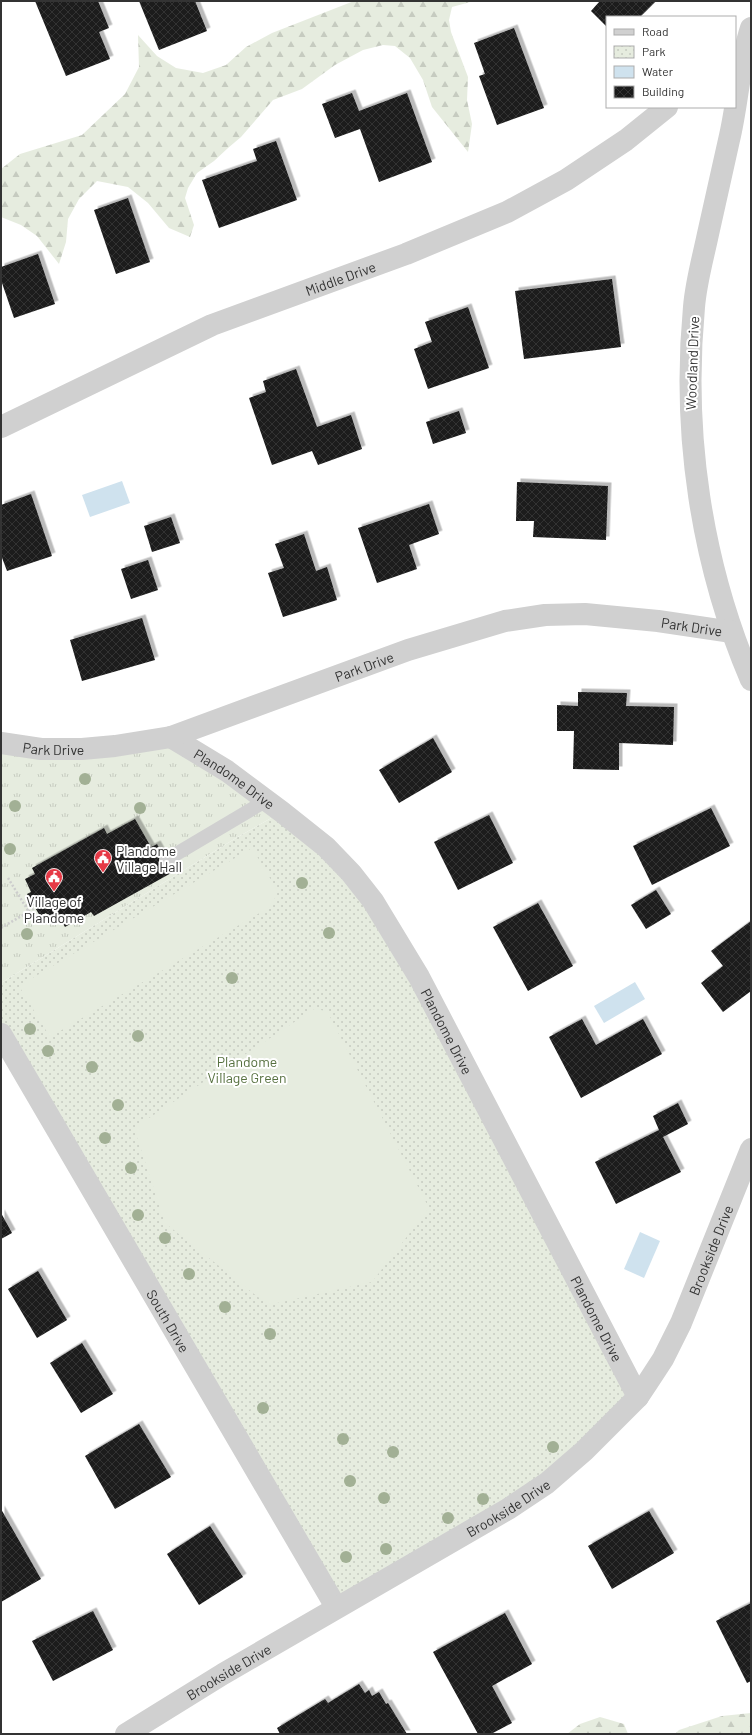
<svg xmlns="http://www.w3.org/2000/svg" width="752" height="1735" font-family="Barlow,sans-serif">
	<defs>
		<pattern id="grass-tufts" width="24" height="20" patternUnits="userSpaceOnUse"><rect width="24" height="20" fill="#e6ecdf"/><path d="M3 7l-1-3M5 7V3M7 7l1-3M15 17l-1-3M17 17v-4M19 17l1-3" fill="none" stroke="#c6cbc0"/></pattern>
		<pattern id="forest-firs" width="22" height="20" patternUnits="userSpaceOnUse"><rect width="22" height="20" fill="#e6ecdf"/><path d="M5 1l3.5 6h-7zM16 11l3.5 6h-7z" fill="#c6cbc0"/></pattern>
		<pattern id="park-dots" width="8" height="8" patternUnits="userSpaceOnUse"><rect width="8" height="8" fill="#e6ecdf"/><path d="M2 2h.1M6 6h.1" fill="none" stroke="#c6cbc0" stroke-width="1.8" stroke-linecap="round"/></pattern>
		<pattern id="building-cross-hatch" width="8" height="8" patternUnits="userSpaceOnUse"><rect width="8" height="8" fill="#1a1a1a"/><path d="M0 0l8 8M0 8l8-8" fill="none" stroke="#333"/></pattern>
		<filter id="shadow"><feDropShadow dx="3.5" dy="-3.5" stdDeviation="0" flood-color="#0004"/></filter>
	</defs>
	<rect width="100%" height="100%" fill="#fff"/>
	<path fill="url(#grass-tufts)" d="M171 737 282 812 236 838 1 983V743Z"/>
	<g fill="url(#forest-firs)">
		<path d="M354 1H474L452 7 449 20 451 32 468 77 467 100 472 124 468 152 432 107 423 80 410 58 395 46 383 45 363 50 335 65 302 89 273 100 241 137 228 148 214 161 197 173 188 188 185 198 194 225 190 237 169 228 148 203 128 187 97 181 79 199 68 219 66 242 59 264 37 236 21 225 1 217V169L20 154 82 135 125 94 139 67 138 35 157 56 176 68 203 73 226 65 246 47 272 33Z"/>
		<path d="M751 1713V1734H675L679 1730 722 1716Z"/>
		<path d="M600 1717 624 1724 628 1734H567L580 1724Z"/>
	</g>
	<path fill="url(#park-dots)" d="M282 812 351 873 638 1397 584 1451 336 1607 1 1034V983L236 838Z"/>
	<g fill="#e6ecdf">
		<path d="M252 848 277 890 273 905 50 1037 19 986Z"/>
		<path d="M314 1009 327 1011 429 1208 372 1282 268 1305 165 1223 134 1128Z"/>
	</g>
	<g fill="#cfe2ee">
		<path d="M122 481 130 503 90 517 82 495Z"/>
		<path d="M635 982 645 999 604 1023 594 1006Z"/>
		<path d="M640 1232 660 1241 644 1278 624 1269Z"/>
	</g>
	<g fill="url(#building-cross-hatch)" filter="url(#shadow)">
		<path d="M35 1H98L109 28 99 32 110 59 66 76Z"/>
		<path d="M139 1H195L207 31 159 50Z"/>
		<path d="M600 1H656L640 17H607V27L591 11Z"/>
		<path d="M514 28 544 108 497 125 479 76 485 74 474 43Z"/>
		<path d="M352 93 359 111 407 93 432 162 379 182 360 129 335 138 322 104Z"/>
		<path d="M276 141 297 200 219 228 202 180 257 161 253 149Z"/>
		<path d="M128 198 150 262 116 274 94 210Z"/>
		<path d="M38 254 55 304 14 318 1 280V267Z"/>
		<path d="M612 279 621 347 524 359 515 291Z"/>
		<path d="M468 307 489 368 428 389 414 349 432 342 425 322Z"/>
		<path d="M296 369 317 427 351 415 362 449 318 465 312 451 272 465 249 398 266 392 263 381Z"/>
		<path d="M459 411 466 433 433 444 426 422Z"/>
		<path d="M517 482 608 486 606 540 533 537 534 521H516Z"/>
		<path d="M31 494 52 556 7 571 1 555V505Z"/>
		<path d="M429 504 439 534 409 545 417 569 377 583 358 528Z"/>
		<path d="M171 517 180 543 152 552 144 526Z"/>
		<path d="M304 534 316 571 327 567 337 600 283 617 268 573 284 568 275 544Z"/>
		<path d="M148 560 158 590 131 599 121 569Z"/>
		<path d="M142 618 155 660 82 681 70 640Z"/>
		<path d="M578 692 627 693 626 706 674 707 673 745 619 743V770L573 769 574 731H557V705L578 706Z"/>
		<path d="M433 738 452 772 399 803 379 770Z"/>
		<path d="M711 808 730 846 652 885 633 846Z"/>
		<path d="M489 815 513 863 458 890 434 842Z"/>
		<path d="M135 819 151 847 157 844 173 872 94 916 91 912 65 927 61 920 53 925 46 913 40 916 27 894 31 892 25 879 35 874 32 868 104 828 107 834Z"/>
		<path d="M656 890 671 914 646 929 631 905Z"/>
		<path d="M538 903 573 966 528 991 493 927Z"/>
		<path d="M751 921V991L723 1012 701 983 723 966 711 951Z"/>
		<path d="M582 1019 596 1045 643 1019 662 1054 581 1098 549 1037Z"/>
		<path d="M678 1103 688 1124 663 1137 681 1172 616 1204 595 1162 659 1130 653 1116Z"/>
		<path d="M1 1213 12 1233 1 1239Z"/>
		<path d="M38 1271 67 1320 37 1338 8 1289Z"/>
		<path d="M82 1343 113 1394 81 1413 50 1363Z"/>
		<path d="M139 1424 171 1477 115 1509 85 1456Z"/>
		<path d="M1 1509 41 1579 1 1602Z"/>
		<path d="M649 1511 674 1553 612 1589 588 1546Z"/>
		<path d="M210 1526 243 1577 199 1605 167 1554Z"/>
		<path d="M751 1603V1681L747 1683 716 1621Z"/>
		<path d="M93 1611 113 1650 53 1681 32 1641Z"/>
		<path d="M505 1613 532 1664 492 1686 512 1723 491 1734H478L433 1652Z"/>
		<path d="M359 1684 365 1693 369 1690 372 1696 379 1692 386 1704 388 1703 407 1734H280L277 1728 325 1699 328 1703Z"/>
	</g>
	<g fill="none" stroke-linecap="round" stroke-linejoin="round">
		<g stroke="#cdcdcd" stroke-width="2.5" stroke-dasharray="2 2" stroke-linecap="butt">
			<path d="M8 878 29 912"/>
			<path d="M1 928 35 908"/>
		</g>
		<path stroke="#d0d0d0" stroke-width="14" d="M166 860 267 800"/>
		<g stroke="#d0d0d0" stroke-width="22">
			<path d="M751 28C739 64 738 103 729 140 722 171 715 203 708 234 703 258 696 282 694 307 682 433 701 563 751 680"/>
			<path id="s1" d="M1 427 212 325 406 254 507 212 566 180 626 140 667 107"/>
			<path id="s2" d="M171 737 227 771 282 812 326 847 351 873 373 901 419 977 638 1397"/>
			<path id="s3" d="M1 743 41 749H82L115 746 171 737 408 650 505 621 545 615 585 614 658 621 732 632"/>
			<path id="s4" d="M1 1034 336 1607"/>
			<path id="s5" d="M126 1734 223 1674 508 1509 547 1483 584 1451 638 1397 648 1382 663 1359 681 1323 751 1149"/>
		</g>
	</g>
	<g fill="#a2b095">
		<circle cx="85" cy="779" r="6"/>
		<circle cx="15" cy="806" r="6"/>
		<circle cx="140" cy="808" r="6"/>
		<circle cx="10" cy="849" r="6"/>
		<circle cx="302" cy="883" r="6"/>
		<circle cx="329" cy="933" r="6"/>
		<circle cx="27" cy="934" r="6"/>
		<circle cx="232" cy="978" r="6"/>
		<circle cx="30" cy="1029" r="6"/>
		<circle cx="138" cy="1036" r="6"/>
		<circle cx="48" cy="1051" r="6"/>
		<circle cx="92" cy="1067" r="6"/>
		<circle cx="118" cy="1105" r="6"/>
		<circle cx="105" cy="1138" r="6"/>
		<circle cx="131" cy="1168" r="6"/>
		<circle cx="138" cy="1215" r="6"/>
		<circle cx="165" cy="1238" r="6"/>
		<circle cx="189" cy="1274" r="6"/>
		<circle cx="225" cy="1307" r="6"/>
		<circle cx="270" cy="1334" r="6"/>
		<circle cx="263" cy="1408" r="6"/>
		<circle cx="343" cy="1439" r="6"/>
		<circle cx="553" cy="1447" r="6"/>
		<circle cx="393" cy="1452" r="6"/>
		<circle cx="350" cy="1481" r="6"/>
		<circle cx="384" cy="1498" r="6"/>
		<circle cx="483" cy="1499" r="6"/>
		<circle cx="448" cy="1518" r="6"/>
		<circle cx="386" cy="1549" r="6"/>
		<circle cx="346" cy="1557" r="6"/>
	</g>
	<defs>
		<symbol id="civic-pin" viewBox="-11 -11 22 30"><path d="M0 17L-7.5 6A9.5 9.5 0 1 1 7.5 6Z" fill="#e63946" stroke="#fff"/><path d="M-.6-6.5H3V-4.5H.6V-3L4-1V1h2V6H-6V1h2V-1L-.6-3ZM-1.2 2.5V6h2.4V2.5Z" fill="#fff"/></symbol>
	</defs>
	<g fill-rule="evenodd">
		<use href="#civic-pin" x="93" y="848" width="20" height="27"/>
		<use href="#civic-pin" x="44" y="867" width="20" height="27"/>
	</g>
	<g text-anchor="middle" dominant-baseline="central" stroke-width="4" stroke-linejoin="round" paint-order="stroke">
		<g font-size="14" fill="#333" stroke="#fff">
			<text stroke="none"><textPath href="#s1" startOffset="371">Middle Drive</textPath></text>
			<text transform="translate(692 363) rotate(-88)">Woodland Drive</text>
			<text stroke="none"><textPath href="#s3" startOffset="713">Park Drive</textPath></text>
			<text stroke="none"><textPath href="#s3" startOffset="377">Park Drive</textPath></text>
			<text stroke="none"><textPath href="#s3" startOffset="53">Park Drive</textPath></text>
			<text stroke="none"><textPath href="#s2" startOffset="76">Plandome Drive</textPath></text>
			<text stroke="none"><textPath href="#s2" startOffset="412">Plandome Drive</textPath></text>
			<text stroke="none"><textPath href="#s5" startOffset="780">Brookside Drive</textPath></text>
			<text stroke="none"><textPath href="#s2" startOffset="736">Plandome Drive</textPath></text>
			<text stroke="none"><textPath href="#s4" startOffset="332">South Drive</textPath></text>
			<text stroke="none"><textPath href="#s5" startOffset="444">Brookside Drive</textPath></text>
			<text stroke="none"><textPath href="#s5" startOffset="120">Brookside Drive</textPath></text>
		</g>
		<g font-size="14" fill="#333" stroke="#fff" text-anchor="start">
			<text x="116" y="850">Plandome<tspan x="116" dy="16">Village Hall</tspan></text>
			<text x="54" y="901" text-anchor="middle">Village of<tspan x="54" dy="16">Plandome</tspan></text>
		</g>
		<g font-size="14" fill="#56703f" stroke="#fff">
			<text x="247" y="1061">Plandome<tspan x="247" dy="16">Village Green</tspan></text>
		</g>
	</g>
	<rect width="752" height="1735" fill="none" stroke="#333333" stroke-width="4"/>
	<rect x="606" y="16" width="130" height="92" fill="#ffffff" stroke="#adadad"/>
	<rect x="614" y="29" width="20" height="6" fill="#d0d0d0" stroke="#adadad"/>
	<text x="642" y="36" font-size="12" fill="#333333">Road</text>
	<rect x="614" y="46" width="20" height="12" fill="url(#park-dots)" stroke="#adadad"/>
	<text x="642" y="56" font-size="12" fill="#333333">Park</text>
	<rect x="614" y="66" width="20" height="12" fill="#cfe2ee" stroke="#adadad"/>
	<text x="642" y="76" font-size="12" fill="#333333">Water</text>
	<rect x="614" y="86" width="20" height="12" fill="url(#building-cross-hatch)" stroke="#adadad"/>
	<text x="642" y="96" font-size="12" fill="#333333">Building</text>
</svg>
